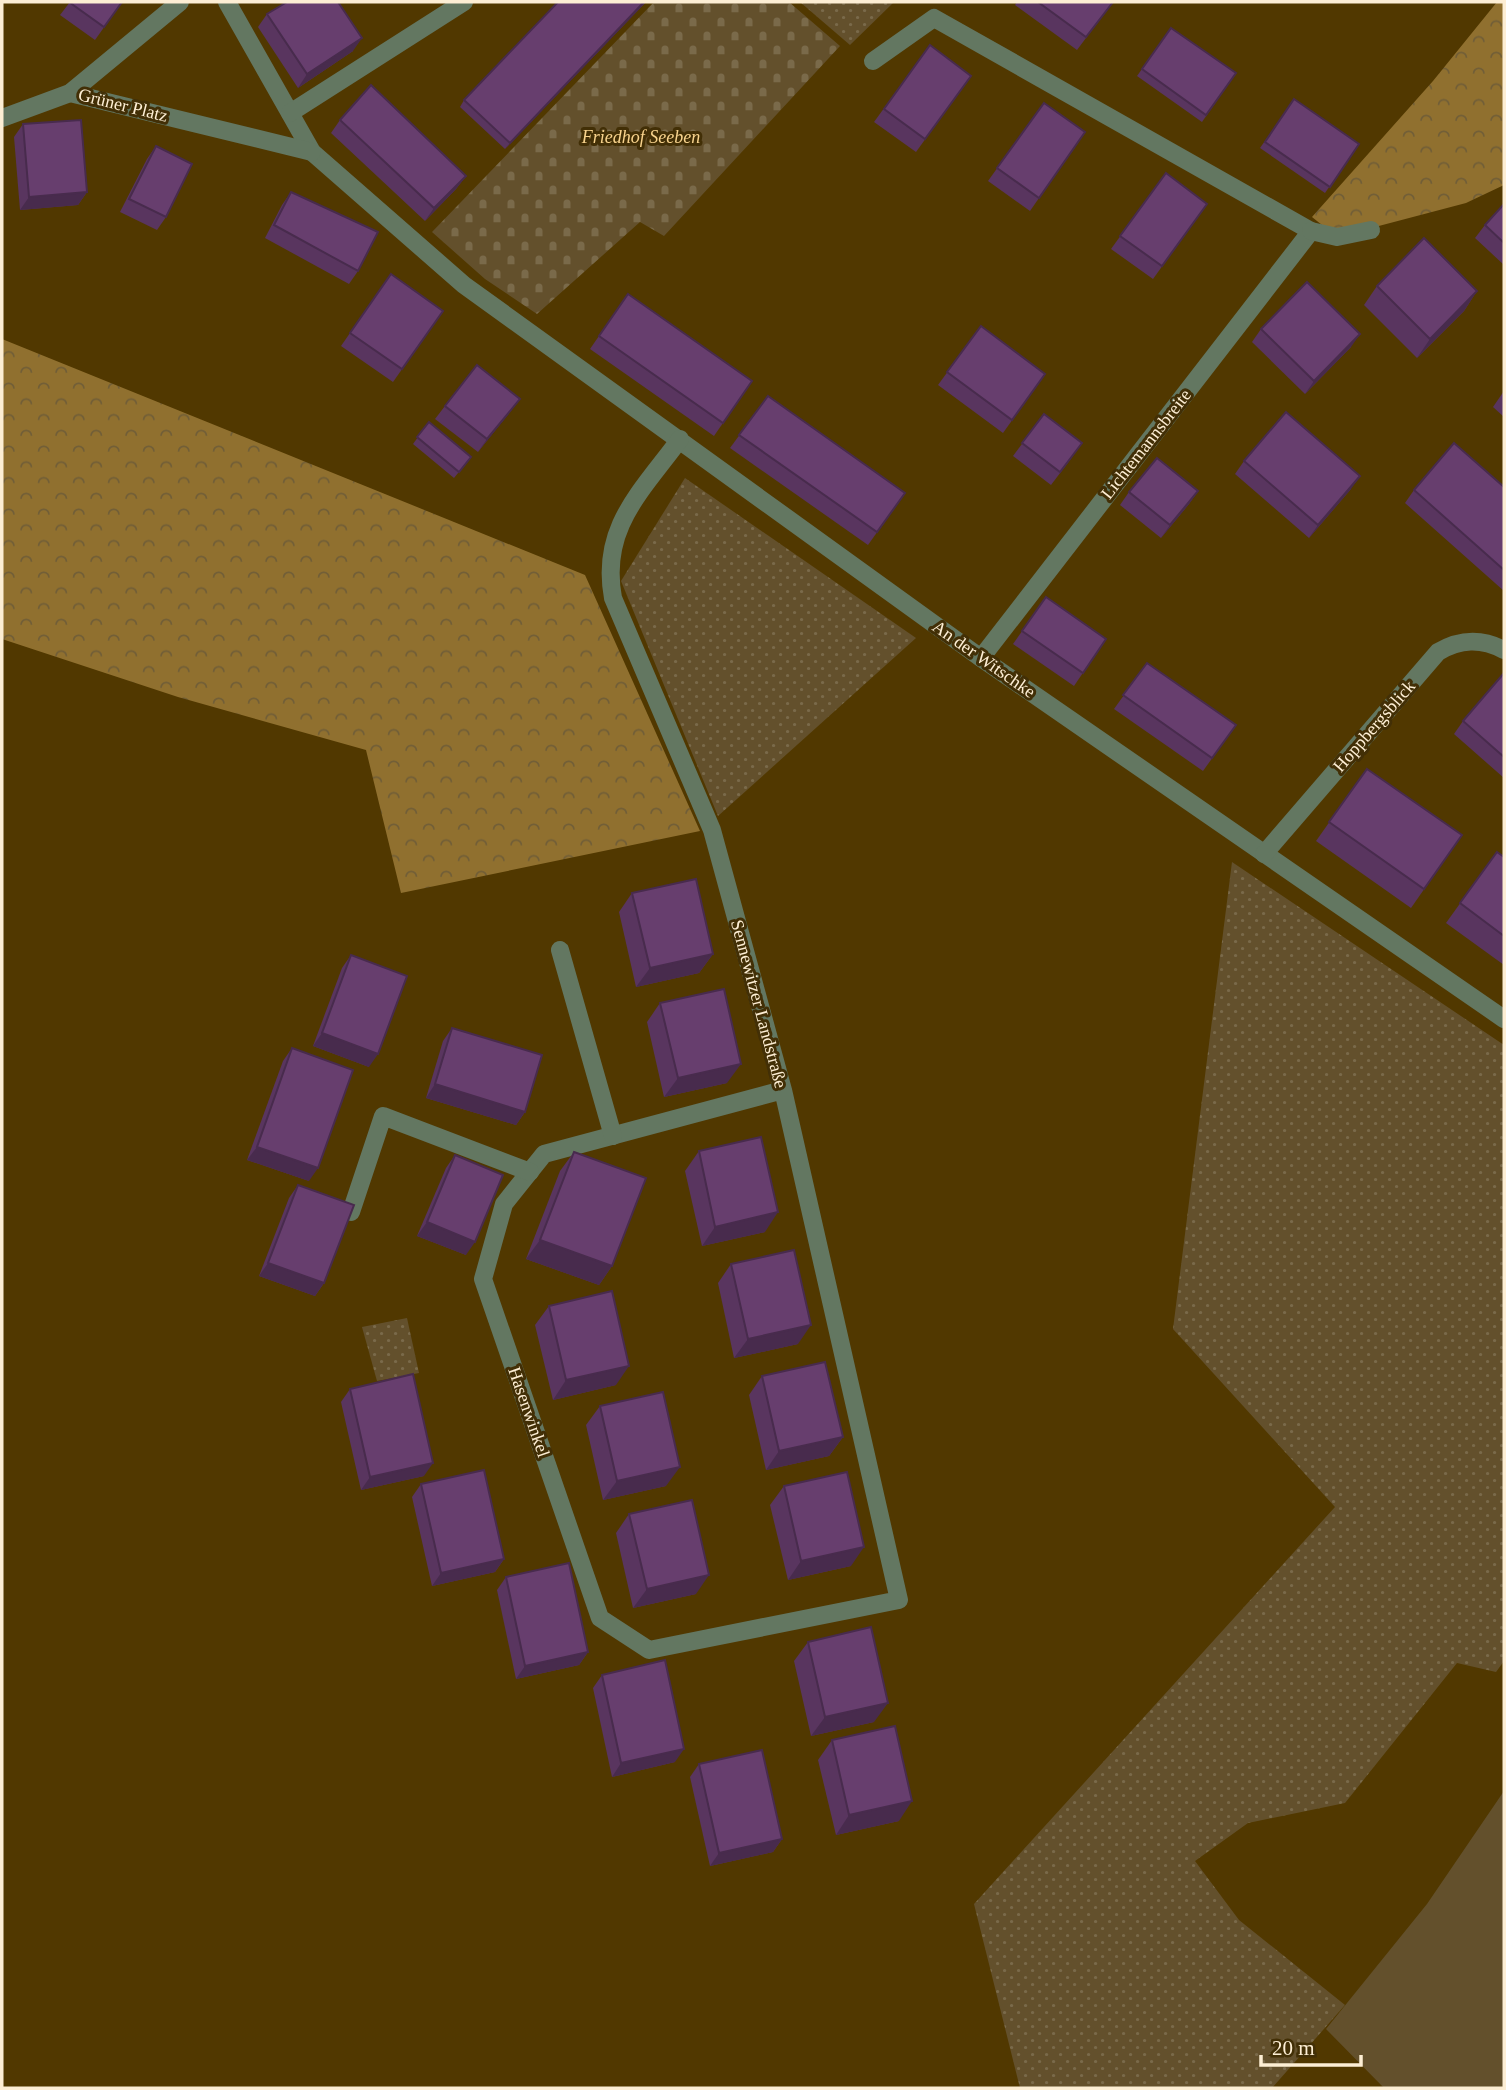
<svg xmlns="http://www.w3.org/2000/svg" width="1506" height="2090" font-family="'Times New Roman',serif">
	<defs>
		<pattern id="grass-dots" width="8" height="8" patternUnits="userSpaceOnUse" patternTransform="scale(1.75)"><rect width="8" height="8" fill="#63502c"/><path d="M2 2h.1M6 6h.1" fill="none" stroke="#7a6a4a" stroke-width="1.8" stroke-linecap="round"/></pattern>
		<pattern id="forest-crowns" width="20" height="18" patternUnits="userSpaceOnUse" patternTransform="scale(1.75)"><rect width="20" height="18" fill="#90702f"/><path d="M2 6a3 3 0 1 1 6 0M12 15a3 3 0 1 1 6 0" fill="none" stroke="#715e37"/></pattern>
		<pattern id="cemetery-stones" width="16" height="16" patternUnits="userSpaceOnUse" patternTransform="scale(1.75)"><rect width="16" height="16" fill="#63502c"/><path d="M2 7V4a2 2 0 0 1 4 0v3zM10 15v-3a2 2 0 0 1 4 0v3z" fill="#7a6a4a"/></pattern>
	</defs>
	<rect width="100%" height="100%" fill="#513800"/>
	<g fill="url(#grass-dots)">
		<path d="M800 2H894L850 45Z"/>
		<path d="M685 478 916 638 718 816 621 581Z"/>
		<path d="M1232 862 1504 1045V1661L1496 1672 1457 1663 1345 1803 1248 1823 1195 1861 1239 1920 1345 2005 1272 2088H1020L974 1904 1335 1507 1173 1329Z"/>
		<path d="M407 1318 419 1373 377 1381 362 1327Z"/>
	</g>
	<g fill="url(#forest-crowns)">
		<path d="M1497 2H1504V185L1466 203 1337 237 1312 217 1433 81Z"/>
		<path d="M2 339 585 575 700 831 401 893 366 750 178 697 2 639Z"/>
	</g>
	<path fill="url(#cemetery-stones)" d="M654 2H789L840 46 664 236 640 222 537 314 485 279 432 232Z"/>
	<path fill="#63502c" d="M1504 1791V2088H1384L1326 2029 1427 1904Z"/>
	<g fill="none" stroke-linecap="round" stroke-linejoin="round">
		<g stroke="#637761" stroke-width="18">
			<path d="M227 2 312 152 464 285 981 658 1504 1019"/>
			<path d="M873 61 934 18 1311 231 981 658"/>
			<path d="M70 93 312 152"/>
			<path d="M290 113 464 2"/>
			<path d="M2 118 70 93 180 2"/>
			<path d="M1311 231 1337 237 1371 230"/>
			<path d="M680 439C641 492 600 528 613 598L712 830 783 1090 899 1600 649 1650 600 1618 483 1279 504 1204 544 1154 783 1090"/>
			<path d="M1264 854 1438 652C1460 639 1481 638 1504 650"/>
			<path d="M560 950 613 1136"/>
			<path d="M351 1212 383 1116 530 1172"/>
		</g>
	</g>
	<g fill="#59355f">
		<path d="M70 2H122L95 40 60 15Z"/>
		<path d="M558 2H646L505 149 460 107 464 100Z"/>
		<path d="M1017 2H1113L1077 50 1015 5Z"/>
		<path d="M267 14 353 51 298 88 258 27Z"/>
		<path d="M1171 28 1236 73 1202 122 1137 76Z"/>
		<path d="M930 45 971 76 916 152 874 122Z"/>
		<path d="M1294 99 1359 144 1325 193 1260 148Z"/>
		<path d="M1044 103 1085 132 1030 211 988 181Z"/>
		<path d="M340 120 466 176 456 189 425 221 331 133Z"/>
		<path d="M23 124 87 192 78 205 20 210 14 137Z"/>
		<path d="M156 146 166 217 157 230 120 212 147 159Z"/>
		<path d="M1166 173 1207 204 1153 279 1111 249Z"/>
		<path d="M291 192 358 271 349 284 265 238 282 205Z"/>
		<path d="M1504 204V265L1475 238 1485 225Z"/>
		<path d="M391 274 443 311 393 382 341 346Z"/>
		<path d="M1377 286 1477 291 1464 311 1417 358 1364 305Z"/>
		<path d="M628 294 752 381 714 436 590 349Z"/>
		<path d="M981 326 1045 374 1003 433 938 385Z"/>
		<path d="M1261 329 1351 347 1305 394 1252 342Z"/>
		<path d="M1504 391V417L1493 407Z"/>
		<path d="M768 396 905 493 868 545 730 448Z"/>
		<path d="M520 399 478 452 435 419 445 406Z"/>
		<path d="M1044 414 1073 456 1051 485 1013 456Z"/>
		<path d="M429 422 471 457 454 478 413 444Z"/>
		<path d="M1244 461 1351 489 1309 538 1235 474Z"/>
		<path d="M1504 487V591L1405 503 1414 490Z"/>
		<path d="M1198 491 1189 504 1161 538 1120 505 1129 492Z"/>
		<path d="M1046 597 1106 639 1074 686 1013 644Z"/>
		<path d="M1147 663 1236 725 1203 771 1114 709Z"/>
		<path d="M1504 673V778L1454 734 1463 721Z"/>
		<path d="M1367 769 1462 835 1411 908 1316 841Z"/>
		<path d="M1497 852 1504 857V965L1446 923Z"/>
		<path d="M632 893 713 954 699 973 636 987 619 912Z"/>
		<path d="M351 955 369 1067 313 1046 342 968Z"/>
		<path d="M660 1003 727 1083 664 1097 647 1022Z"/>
		<path d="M452 1028 525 1112 516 1125 426 1098 443 1041Z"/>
		<path d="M292 1048 309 1181 247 1160 283 1061Z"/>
		<path d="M699 1151 765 1232 702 1246 685 1171Z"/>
		<path d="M574 1152 612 1266 599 1285 526 1259 560 1171Z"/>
		<path d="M455 1155 466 1255 417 1236 446 1168Z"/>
		<path d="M298 1185 324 1283 315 1296 259 1276 289 1198Z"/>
		<path d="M731 1264 798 1344 734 1358 718 1283Z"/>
		<path d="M549 1306 616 1385 553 1400 535 1325Z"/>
		<path d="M762 1376 843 1437 829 1456 766 1470 749 1395Z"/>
		<path d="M350 1389 424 1476 361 1490 341 1402Z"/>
		<path d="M600 1406 666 1486 603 1500 586 1425Z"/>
		<path d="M421 1484 504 1559 495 1572 432 1586 412 1497Z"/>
		<path d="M784 1486 851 1566 788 1580 770 1505Z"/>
		<path d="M629 1514 696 1594 633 1608 616 1533Z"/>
		<path d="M506 1577 588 1652 579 1665 516 1679 497 1590Z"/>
		<path d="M808 1642 874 1722 811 1736 794 1661Z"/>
		<path d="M602 1675 675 1762 612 1777 593 1688Z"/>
		<path d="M832 1740 899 1821 836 1835 818 1760Z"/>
		<path d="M699 1764 782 1839 773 1852 710 1866 690 1777Z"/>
	</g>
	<g fill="#482b4d">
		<path d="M644 2H646L505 149 510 143Z"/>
		<path d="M362 38 353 51 298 88 307 74Z"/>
		<path d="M466 176 456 189 425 221 434 208Z"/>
		<path d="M87 192 78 205 20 210 29 197Z"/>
		<path d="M1477 291 1464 311 1417 358 1430 339Z"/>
		<path d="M1360 334 1351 347 1305 394 1314 381Z"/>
		<path d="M520 399 510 412 478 452 487 439Z"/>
		<path d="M1360 476 1351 489 1309 538 1318 525Z"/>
		<path d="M1198 491 1189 504 1161 538 1170 525Z"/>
		<path d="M713 954 699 973 636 987 650 968Z"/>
		<path d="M322 1033 378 1054 369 1067 313 1046Z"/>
		<path d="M741 1064 727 1083 664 1097 678 1078Z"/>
		<path d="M435 1084 525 1112 516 1125 426 1098Z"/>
		<path d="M257 1147 318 1168 309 1181 247 1160Z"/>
		<path d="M778 1212 765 1232 702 1246 715 1227Z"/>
		<path d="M427 1222 475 1242 466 1255 417 1236Z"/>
		<path d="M540 1240 612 1266 599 1285 526 1259Z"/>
		<path d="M268 1263 324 1283 315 1296 259 1276Z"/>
		<path d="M811 1325 798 1344 734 1358 748 1339Z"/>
		<path d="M629 1366 616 1385 553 1400 566 1380Z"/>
		<path d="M843 1437 829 1456 766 1470 779 1451Z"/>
		<path d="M433 1463 424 1476 361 1490 370 1477Z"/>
		<path d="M680 1467 666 1486 603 1500 617 1481Z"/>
		<path d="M864 1547 851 1566 788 1580 801 1561Z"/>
		<path d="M504 1559 495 1572 432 1586 441 1573Z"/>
		<path d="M709 1575 696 1594 633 1608 647 1589Z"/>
		<path d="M588 1652 579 1665 516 1679 525 1666Z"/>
		<path d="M888 1703 874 1722 811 1736 825 1717Z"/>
		<path d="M684 1749 675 1762 612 1777 621 1763Z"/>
		<path d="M912 1801 899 1821 836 1835 849 1815Z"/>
		<path d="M782 1839 773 1852 710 1866 719 1853Z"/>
	</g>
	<g fill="#673e6e" stroke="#482b4d" stroke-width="2">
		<path d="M69 2H122L104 27Z"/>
		<path d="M287 2H338L362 38 307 74 267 14Z"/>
		<path d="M558 2H644L510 143 464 100Z"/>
		<path d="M1038 2H1113L1086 37Z"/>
		<path d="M1171 28 1236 73 1206 115 1142 69Z"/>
		<path d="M930 45 971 76 925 139 884 109Z"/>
		<path d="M371 85 466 176 434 208 340 120Z"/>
		<path d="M1294 99 1359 144 1330 187 1265 142Z"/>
		<path d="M1044 103 1085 132 1039 198 997 168Z"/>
		<path d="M81 120 87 192 29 197 23 124Z"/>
		<path d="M156 146 192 164 166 217 129 199Z"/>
		<path d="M1166 173 1207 204 1162 266 1120 236Z"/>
		<path d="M291 192 378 232 358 271 274 225Z"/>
		<path d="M1504 204V243L1485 225Z"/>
		<path d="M1424 238 1477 291 1430 339 1377 286Z"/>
		<path d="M391 274 443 311 402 369 350 333Z"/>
		<path d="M1307 282 1360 334 1314 381 1261 329Z"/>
		<path d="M628 294 752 381 723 423 599 336Z"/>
		<path d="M981 326 1045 374 1012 420 947 372Z"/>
		<path d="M477 365 520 399 487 439 445 406Z"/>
		<path d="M768 396 905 493 877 532 739 435Z"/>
		<path d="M1286 412 1360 476 1318 525 1244 461Z"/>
		<path d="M1044 414 1082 443 1060 472 1022 443Z"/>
		<path d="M429 422 471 457 459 472 417 437Z"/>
		<path d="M1454 443 1504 487V570L1414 490Z"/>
		<path d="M1157 458 1198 491 1170 525 1129 492Z"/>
		<path d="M1046 597 1106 639 1083 673 1022 631Z"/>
		<path d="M1147 663 1236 725 1212 758 1123 695Z"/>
		<path d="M1504 673V757L1463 721Z"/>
		<path d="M1367 769 1462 835 1424 889 1329 822Z"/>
		<path d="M1497 852 1504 857V936L1460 903Z"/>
		<path d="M696 879 713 954 650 968 632 893Z"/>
		<path d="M351 955 407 976 378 1054 322 1033Z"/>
		<path d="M724 989 741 1064 678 1078 660 1003Z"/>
		<path d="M452 1028 542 1055 525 1112 435 1084Z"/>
		<path d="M292 1048 353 1070 318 1168 257 1147Z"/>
		<path d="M761 1137 778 1212 715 1227 699 1151Z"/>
		<path d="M574 1152 646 1178 612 1266 540 1240Z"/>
		<path d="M455 1155 503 1175 475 1242 427 1222Z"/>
		<path d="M298 1185 354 1205 324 1283 268 1263Z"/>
		<path d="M794 1250 811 1325 748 1339 731 1264Z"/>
		<path d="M612 1291 629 1366 566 1380 549 1306Z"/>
		<path d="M825 1362 843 1437 779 1451 762 1376Z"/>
		<path d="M413 1374 433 1463 370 1477 350 1389Z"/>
		<path d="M663 1392 680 1467 617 1481 600 1406Z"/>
		<path d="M484 1470 504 1559 441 1573 421 1484Z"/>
		<path d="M847 1472 864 1547 801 1561 784 1486Z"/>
		<path d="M692 1500 709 1575 647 1589 629 1514Z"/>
		<path d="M569 1563 588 1652 525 1666 506 1577Z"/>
		<path d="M871 1627 888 1703 825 1717 808 1642Z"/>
		<path d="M665 1660 684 1749 621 1763 602 1675Z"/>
		<path d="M895 1726 912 1801 849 1815 832 1740Z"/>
		<path d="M762 1750 782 1839 719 1853 699 1764Z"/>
	</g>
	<g text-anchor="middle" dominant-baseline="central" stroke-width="6" stroke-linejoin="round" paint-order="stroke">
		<g font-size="18" fill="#fdeed4" stroke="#422f06">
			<text transform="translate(123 105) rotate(14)">Grüner Platz</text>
			<text transform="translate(1146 444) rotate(-52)">Lichtemannsbreite</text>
			<text transform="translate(984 659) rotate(35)">An der Witschke</text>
			<text transform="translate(1374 726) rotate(-49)">Hoppbergsblick</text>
			<text transform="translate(759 1004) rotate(75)">Sennewitzer Landstraße</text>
			<text transform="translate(529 1412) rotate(71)">Hasenwinkel</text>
		</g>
		<g font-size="18" font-style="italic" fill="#f8d38d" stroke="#422f06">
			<text x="641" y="137">Friedhof Seeben</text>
		</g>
	</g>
	<rect width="1506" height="2090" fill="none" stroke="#fdeed4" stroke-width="7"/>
	<path d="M1261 2055v10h100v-10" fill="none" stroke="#fdeed4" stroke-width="3.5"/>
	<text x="1272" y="2055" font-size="21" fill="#fdeed4" stroke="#422f06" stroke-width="5" paint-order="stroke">20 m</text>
</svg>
